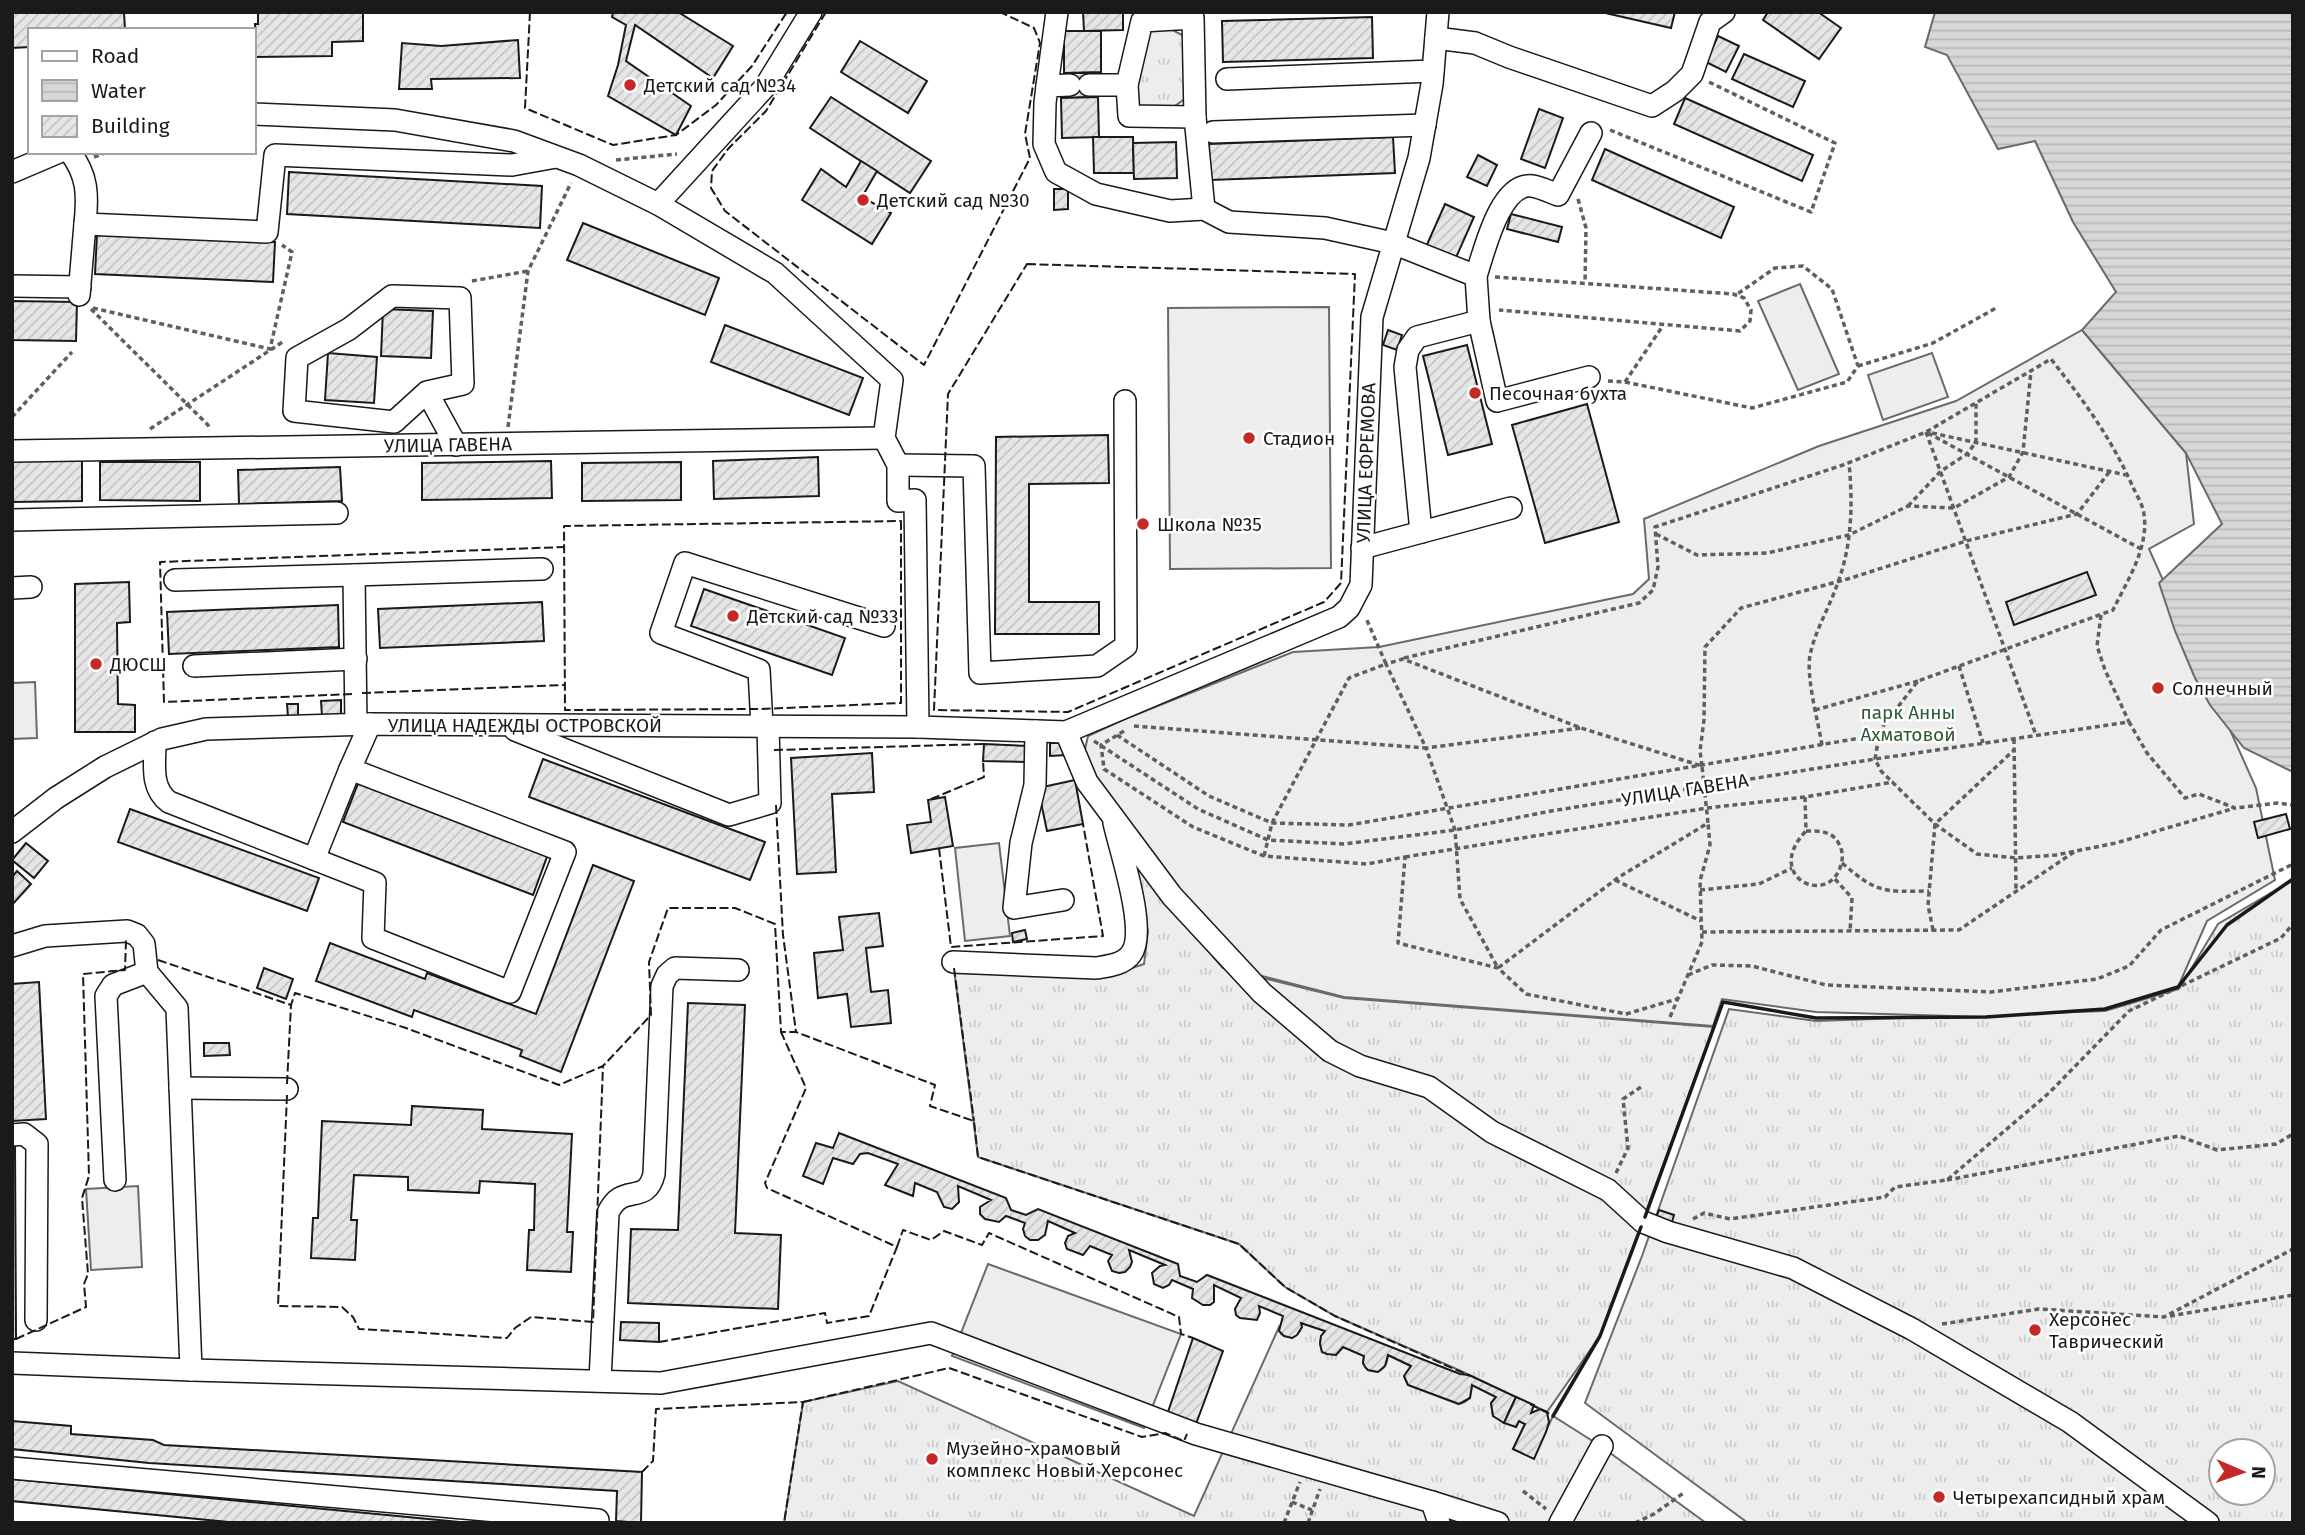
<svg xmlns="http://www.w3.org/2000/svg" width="2305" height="1535" font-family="'Fira Sans',sans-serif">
	<defs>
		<pattern id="grass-tufts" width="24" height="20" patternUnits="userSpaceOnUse" patternTransform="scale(1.75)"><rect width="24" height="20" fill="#ededed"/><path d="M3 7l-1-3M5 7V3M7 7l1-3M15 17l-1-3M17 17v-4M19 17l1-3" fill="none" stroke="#cbcbcb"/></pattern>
		<pattern id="water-rules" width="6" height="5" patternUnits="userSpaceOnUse" patternTransform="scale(1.75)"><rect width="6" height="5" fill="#d7d7d7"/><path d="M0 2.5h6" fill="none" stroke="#b8b8b8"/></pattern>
		<pattern id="building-hatch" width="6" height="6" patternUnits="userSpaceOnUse" patternTransform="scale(1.75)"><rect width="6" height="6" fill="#e6e6e6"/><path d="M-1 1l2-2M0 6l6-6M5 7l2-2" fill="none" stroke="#c5c5c5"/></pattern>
	</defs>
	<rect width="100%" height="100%" fill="#fff"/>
	<g fill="url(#grass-tufts)" stroke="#6a6a6a" stroke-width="2" fill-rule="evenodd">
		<path d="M1165 26 1182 35 1187 43 1186 98 1172 108H1135L1131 78 1146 30Z"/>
		<path d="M1138 862 1165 901 1223 968 1344 998 1714 1027 1600 1336 1547 1412 1461 1371 1335 1316 1285 1287 1239 1244 978 1157 954 969 1109 976 1144 964 1148 931 1131 863Z"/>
		<path d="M2293 880V1523H1748L1585 1403 1642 1256 1729 1009 1816 1021 2105 1011 2179 989 2218 924ZM2221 1451H2263V1493H2221Z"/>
		<path d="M1301 1323 1325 1331 1320 1341 1322 1352 1336 1355 1343 1347 1364 1356 1363 1363 1368 1370 1378 1372C1385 1368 1387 1364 1388 1355L1411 1366 1404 1376 1408 1385 1458 1404C1470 1402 1471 1396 1472 1385L1496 1397 1491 1403 1493 1416 1516 1427 1519 1421 1525 1424 1513 1449 1533 1458 1553 1416 1602 1447 1706 1523H784L803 1402 898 1381 1194 1516 1279 1327 1281 1334 1292 1338 1300 1331Z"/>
	</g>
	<g fill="#ededed" stroke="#6a6a6a" stroke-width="2">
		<path d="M1800 284 1839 374 1798 390 1758 301Z"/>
		<path d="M1329 307 1331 568 1170 569 1168 308Z"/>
		<path d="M2082 330 2186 453 2194 524 2149 549 2256 788 2275 880 2207 921 2178 987 2105 1009 1986 1017 1816 1012 1722 999 1713 1026 1344 997 1246 972 1174 892 1083 758 1088 736 1125 719 1293 652 1379 647 1633 594 1649 579 1644 519 1819 446 1956 401Z"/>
		<path d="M1932 353 1948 397 1883 420 1868 375Z"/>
		<path d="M35 682 37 738 12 739V683Z"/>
		<path d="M999 843 1010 936 965 941 955 848Z"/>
		<path d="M138 1186 142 1267 91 1270 86 1189Z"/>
		<path d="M988 1264 1181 1334 1144 1428 952 1356Z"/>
	</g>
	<path fill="url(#water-rules)" stroke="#6a6a6a" stroke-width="2" d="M1935 12H2293V772L2244 748 2210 705 2195 678 2175 631 2159 583 2222 524 2186 453 2082 330 2116 292 2073 222 2035 141 1998 149 1947 55 1925 47Z"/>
	<g fill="url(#building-hatch)" stroke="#1a1a1a" stroke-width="2">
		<path d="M12 12H124L125 30H30V47L12 48Z"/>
		<path d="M258 12H363V41L332 42V56L256 57 255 24H258Z"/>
		<path d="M613 12H678L733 46 713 78 635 25 626 61 691 106 676 135 608 96 618 65 626 25 612 17Z"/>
		<path d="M1083 12H1123V30L1084 31Z"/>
		<path d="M1601 12H1675L1671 28Z"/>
		<path d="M1768 12H1818L1841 28 1819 59 1763 20Z"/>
		<path d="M1372 17 1373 58 1223 62 1222 21Z"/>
		<path d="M1064 31H1101V72L1064 73Z"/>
		<path d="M1718 36 1739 46 1726 72 1706 62Z"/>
		<path d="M518 40 520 78 431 79 432 89H399L402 43 441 46Z"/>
		<path d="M860 41 927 81 908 113 841 72Z"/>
		<path d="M1744 54 1805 81 1793 107 1732 79Z"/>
		<path d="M1070 73H1089L1090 97 1070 98Z"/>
		<path d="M831 97 931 161 910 193 810 128Z"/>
		<path d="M1098 97 1099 137 1062 138 1061 98Z"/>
		<path d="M1685 98 1813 155 1802 181 1674 124Z"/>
		<path d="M1539 109 1563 118 1545 168 1521 159Z"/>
		<path d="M1093 137H1133L1134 173H1094Z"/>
		<path d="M1393 137 1395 173 1210 180 1209 144Z"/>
		<path d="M1176 142 1177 178 1134 179 1133 143Z"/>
		<path d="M1605 149 1734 207 1721 238 1592 180Z"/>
		<path d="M1478 155 1497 165 1487 186 1467 177Z"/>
		<path d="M861 161 877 171 862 197 891 213 872 244 802 200 821 169 846 187Z"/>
		<path d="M289 172 542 186 540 228 287 214Z"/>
		<path d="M1054 189H1068V209L1054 210Z"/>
		<path d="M1445 204 1474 217 1454 262 1425 249Z"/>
		<path d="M1511 214 1562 227 1558 242 1507 229Z"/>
		<path d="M583 223 719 278 705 315 567 260Z"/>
		<path d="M97 234 275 242 273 282 95 274Z"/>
		<path d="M12 301 77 302 76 341 12 340Z"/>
		<path d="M383 309 433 311 431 358 381 356Z"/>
		<path d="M725 325 863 378 849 415 711 362Z"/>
		<path d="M1388 330 1402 335 1397 350 1383 345Z"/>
		<path d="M1467 345 1492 444 1448 455 1423 356Z"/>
		<path d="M328 353 377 357 374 403 325 400Z"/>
		<path d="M1587 404 1619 522 1545 543 1512 425Z"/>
		<path d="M1108 435 1109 483 1029 484V602H1099V634H995L996 437Z"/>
		<path d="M818 457 819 496 714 499 713 461Z"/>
		<path d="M82 460V501L12 502V461Z"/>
		<path d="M551 461 552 498 422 500V463Z"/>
		<path d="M100 462H200V501L100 500Z"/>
		<path d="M681 462V500L582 501V463Z"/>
		<path d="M340 467 342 501 239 504 238 470Z"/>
		<path d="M2087 572 2096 595 2014 625 2006 602Z"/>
		<path d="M129 582 130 622 117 623 118 704 135 705V732H75V584Z"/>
		<path d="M704 589 845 638 832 675 691 626Z"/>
		<path d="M542 602 544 641 380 648 378 609Z"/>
		<path d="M338 605 339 647 169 654 167 612Z"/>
		<path d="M341 700V716H322L321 701Z"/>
		<path d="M287 704H298V716L288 717Z"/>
		<path d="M1050 743H1067V755L1050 756Z"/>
		<path d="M984 744 1029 746 1028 762 983 761Z"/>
		<path d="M872 753 874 792 832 794 836 872 797 874 791 758Z"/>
		<path d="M543 759 765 842 750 880 529 797Z"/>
		<path d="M1075 780 1083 824 1047 831 1038 788Z"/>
		<path d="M359 781 548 854 533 895 343 822Z"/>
		<path d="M945 797 953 846 911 853 907 825 931 822 928 800Z"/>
		<path d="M130 809 319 878 307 911 118 842Z"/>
		<path d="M2286 814 2290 829 2258 838 2254 822Z"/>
		<path d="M26 843 48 861 34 878 12 860Z"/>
		<path d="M593 865 634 881 561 1072 520 1056 522 1050 414 1010 412 1017 316 981 330 943 425 979 427 973 536 1014Z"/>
		<path d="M17 871 31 884 12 905V877Z"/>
		<path d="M879 913 883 946 866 948 871 992 888 990 891 1023 851 1027 847 994 818 998 814 953 843 950 839 917Z"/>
		<path d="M1025 930 1027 939 1013 942 1012 933Z"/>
		<path d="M264 968 293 979 286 999 257 988Z"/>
		<path d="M39 982 46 1119 12 1121V984Z"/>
		<path d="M688 1003 745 1005 735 1233 781 1235 778 1309 628 1303 631 1229 678 1230Z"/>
		<path d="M204 1043H229L230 1055 204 1056Z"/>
		<path d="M412 1106 483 1110 482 1129 572 1134 567 1232H573L571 1272 527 1270 529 1230H534L535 1184 480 1181 479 1193 408 1190V1177L354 1175 351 1220H357L355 1260 311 1258 313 1218H318L322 1121 411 1125Z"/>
		<path d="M839 1133 1006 1198 1011 1210 1026 1215 1038 1209 1178 1264 1180 1276 1197 1282 1207 1275 1460 1374 1469 1375 1516 1397 1504 1423 1493 1416 1491 1403 1496 1397 1472 1385 1470 1398 1459 1404 1408 1385 1404 1376 1411 1366 1388 1355 1385 1366 1378 1372 1368 1370 1365 1367 1363 1363 1364 1356 1343 1347 1336 1355 1327 1354 1322 1352 1320 1344 1321 1336 1325 1331 1301 1323 1302 1327 1297 1335 1292 1338 1284 1336 1279 1331 1283 1316 1259 1306 1260 1313 1257 1320 1240 1318 1236 1315 1235 1309 1241 1298 1214 1285V1302L1210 1305H1203L1192 1298 1193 1289 1172 1280 1169 1285 1163 1288 1154 1284 1152 1273 1160 1266 1165 1265 1129 1250 1132 1262 1130 1267 1125 1272 1119 1273 1112 1271 1108 1261 1112 1255 1090 1246 1083 1255 1067 1249 1065 1243 1068 1236 1075 1233 1048 1221 1045 1235 1038 1240H1030L1025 1236 1023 1229 1025 1223 1006 1216 999 1222 985 1219 980 1214V1207L991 1200 958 1186 959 1202 952 1209 944 1207 937 1192 915 1183 913 1196 885 1185 898 1164 868 1153 860 1154 853 1164 833 1158 823 1184 803 1176 816 1143 833 1148Z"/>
		<path d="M12 1145H15L16 1339H12Z"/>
		<path d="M1659 1210 1674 1215 1670 1229 1654 1224Z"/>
		<path d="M621 1322 659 1323V1342L620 1340Z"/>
		<path d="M1193 1338 1223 1351 1196 1424 1168 1412Z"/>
		<path d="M1516 1397 1534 1405 1531 1413 1540 1409 1547 1412 1549 1422 1546 1432 1534 1459 1513 1449 1525 1424 1519 1421 1516 1427 1504 1423Z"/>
		<path d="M12 1421 71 1426V1434L153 1440 164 1445 642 1472 641 1523 616 1521 617 1491 149 1463 12 1449Z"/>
		<path d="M12 1479 470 1523H239L12 1501Z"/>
	</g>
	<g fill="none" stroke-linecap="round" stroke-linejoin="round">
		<defs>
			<g id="minor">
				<path d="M1193 18 1195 117 1129 116 1127 85 1142 21Z"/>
				<path d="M1436 38 1475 43 1509 57 1652 106 1675 91 1692 74 1710 22 1724 12"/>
				<path d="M1227 79 1433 71"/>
				<path d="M1070 85 1047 86 1045 103 1044 144 1056 172 1096 194 1170 211 1204 209 1229 222 1325 228 1393 243 1476 276 1479 321"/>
				<path d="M1089 85H1127"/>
				<path d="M1047 86 1057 12"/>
				<path d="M254 114 395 120 514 141 579 165 658 204 775 273 892 380 884 438 898 465V501L915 500 918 727"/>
				<path d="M1195 117 1204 209"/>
				<path d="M1213 132 1425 125"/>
				<path d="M70 152C88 176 88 195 85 224"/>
				<path d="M12 172 59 152"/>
				<path d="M658 204 765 87 811 12"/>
				<path d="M1476 276C1484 252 1500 182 1532 186 1540 187 1550 192 1558 195L1591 133"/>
				<path d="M12 286 80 287"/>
				<path d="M79 295 85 224 267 232 275 155 512 165 556 157"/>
				<path d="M427 392 394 422 294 411 297 358 349 329 392 296 460 298 463 384 427 392 456 445"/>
				<path d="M12 451 884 438"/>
				<path d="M898 465 974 466 980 673 1097 666 1126 646 1125 401"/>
				<path d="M12 520 337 513"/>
				<path d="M1421 532 1405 367 1408 350 1417 337 1479 321 1497 401 1589 377"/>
				<path d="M1362 548 1511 508"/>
				<path d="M175 580 354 575"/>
				<path d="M12 588 31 587"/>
				<path d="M194 666 356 659"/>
				<path d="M356 725 354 575 542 569"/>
				<path d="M762 726 759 670 661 633 685 563 884 626"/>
				<path d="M515 730 729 815 770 803 768 726"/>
				<path d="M1036 731 1035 785 1021 843 1014 908 1063 900"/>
				<path d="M1066 732 1087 782 1172 896 1262 993 1330 1051 1360 1066 1429 1087 1492 1132 1608 1190 1643 1222 1668 1232 1793 1268 1912 1329 2070 1422 2208 1523"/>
				<path d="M155 742C155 764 150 788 169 802L375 883 373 938 510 992 565 852 350 769 370 724"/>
				<path d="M12 832 56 798 105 767 162 739 206 729 370 724 918 727 1066 732 1339 617 1349 608 1361 585 1372 317 1419 158 1432 84 1438 12"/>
				<path d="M314 859 350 769"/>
				<path d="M12 946 45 936 127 931 137 935 144 944 147 972 177 1008 191 1370"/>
				<path d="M953 962 1096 968C1108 966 1123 965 1131 954 1148 932 1120 850 1114 823"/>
				<path d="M180 1088 287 1089"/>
				<path d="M12 1135 24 1134 37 1144 36 1320"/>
				<path d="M115 1180 106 996 113 985 147 972"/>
				<path d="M12 1363 191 1370 661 1383 931 1333 1196 1434 1432 1502"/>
				<path d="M600 1381 608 1213C622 1181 646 1207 654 1174L662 986 667 975 675 968 738 970"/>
				<path d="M12 1468 598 1520"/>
				<path d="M1439 1523 1432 1502 1498 1523"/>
				<path d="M1560 1523 1602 1446"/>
			</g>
		</defs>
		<use href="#minor" stroke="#1a1a1a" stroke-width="24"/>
		<g stroke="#5f5f5f" stroke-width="3.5" stroke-dasharray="5 3.5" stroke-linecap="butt">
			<path d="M1610 130 1811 212 1835 143 1709 82"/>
			<path d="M94 157 108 152"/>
			<path d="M616 160 677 154"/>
			<path d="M1578 199 1586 228 1585 283"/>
			<path d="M1495 277 1733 294 1744 298 1751 310 1750 321 1740 331 1499 310"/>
			<path d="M472 281 528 271"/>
			<path d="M93 308 270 349 292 252 282 245"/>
			<path d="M91 309 208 425 210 430"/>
			<path d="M1858 366 1933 343 1998 307"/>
			<path d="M1608 381 1625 382 1662 327"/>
			<path d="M1625 382 1752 408 1847 382 1858 366 1832 289 1803 266 1775 268 1736 295"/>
			<path d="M12 417 72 352"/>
			<path d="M508 427 528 271 571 183"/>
			<path d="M150 429 284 341"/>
			<path d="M1926 432 2036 735"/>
			<path d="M1928 433 2141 549"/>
			<path d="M1932 433 2126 475"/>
			<path d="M1908 506 1941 471 1967 454 1976 442V402"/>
			<path d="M1656 534 1697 555 1767 553 1849 535 1908 506 1954 508 2009 477 2023 452 2031 371"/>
			<path d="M2101 615 2097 646 2105 670 2129 722"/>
			<path d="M1404 658 1639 603 1653 590 1658 567 1655 527 1843 465 1926 432 2051 359C2083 400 2110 436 2132 485 2136 494 2143 505 2144 514 2149 548 2127 581 2113 610L1918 681 1880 730 1875 759 1881 771 1935 824 1977 854 2016 858 2056 855 2116 843 2235 808"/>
			<path d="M1959 666 1983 743"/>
			<path d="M1815 710 1918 681"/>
			<path d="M1134 726 1426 748 1386 664 1403 659 1581 728 1702 766 1708 823 1619 877 1498 968 1460 899 1455 830 1426 748 1581 728"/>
			<path d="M1124 731 1101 745 1104 769 1193 827 1264 856 1367 864 1405 857 1398 943 1498 968 1526 994 1626 1014 1677 999"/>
			<path d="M1117 735 1209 796 1272 823 1349 825 1878 735"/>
			<path d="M2014 739 2016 891"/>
			<path d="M1094 741 1198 809 1268 840 1344 844 1455 830 1551 811 1875 759 2129 722 2147 753 2185 798 2199 794 2235 808 2278 803 2293 805"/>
			<path d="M1822 745C1818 721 1806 678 1810 655 1815 631 1829 608 1837 585 1852 546 1853 504 1849 463"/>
			<path d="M1702 766 1700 751 1704 720 1705 647 1741 608 1851 578 1966 541 2077 514 2110 471"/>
			<path d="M1805 797 1806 831"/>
			<path d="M1806 831C1820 831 1833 831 1839 844 1843 851 1843 858 1841 865 1829 908 1762 877 1806 831Z"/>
			<path d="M1264 856 1272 823 1349 678 1386 664 1366 618"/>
			<path d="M1405 857 1707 808 1805 797 1893 782"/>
			<path d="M1842 863C1877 893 1883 892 1929 891"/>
			<path d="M1835 879 1852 898 1850 932"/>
			<path d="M1615 880 1701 921"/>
			<path d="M1700 890 1759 884 1792 868"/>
			<path d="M1933 930 1928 905 1935 824 2014 750"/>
			<path d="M1702 932 1959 930 2074 852"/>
			<path d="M1688 975 1712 965 1752 966 1826 985 1991 992 2097 979 2129 966 2161 930 2293 864"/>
			<path d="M1670 1017 1702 942 1700 881 1710 845 1708 823"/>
			<path d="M1616 1173 1628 1148 1623 1099 1641 1087"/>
			<path d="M1947 1180 2179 1136 2217 1150 2276 1144 2293 1134"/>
			<path d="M1693 1219 1704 1213 1730 1219 1885 1197 1895 1187 1947 1180 2049 1093 2129 1011 2281 938 2293 924"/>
			<path d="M2170 1316 2293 1295"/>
			<path d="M1942 1324 2039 1309 2164 1317 2293 1249"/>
			<path d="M1523 1491 1546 1509"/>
			<path d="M1292 1502 1312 1510"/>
			<path d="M1284 1523 1300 1482"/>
			<path d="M1308 1523 1320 1489"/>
			<path d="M1635 1523 1654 1514 1685 1492"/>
		</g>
		<use href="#minor" stroke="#fff" stroke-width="21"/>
		<g stroke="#1a1a1a" stroke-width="2" stroke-dasharray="9 3.5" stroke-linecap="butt">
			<path d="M530 12 525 108 613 145 676 135 716 105 752 66 787 12"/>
			<path d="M826 12 766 111 728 149 712 171 711 188 725 211 924 365 1030 158 1025 134 1040 43 1034 28 1000 12"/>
			<path d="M1027 264 1355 274 1341 583 1324 602 1068 712 934 710 948 394Z"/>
			<path d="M901 521V703L761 709 565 710 564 526Z"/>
			<path d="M362 693 565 685"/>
			<path d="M352 694 164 702 160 562 564 547"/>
			<path d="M774 750 984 744"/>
			<path d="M931 799 984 777 983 761"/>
			<path d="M776 805 783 935 796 1032"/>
			<path d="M939 848 951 947 1103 936 1083 824"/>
			<path d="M158 960 291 1005 295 993 406 1028 559 1085 603 1066 651 1015 649 962 668 908H735L775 924 781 1032H796L935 1085 930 1106 974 1121 978 1157 1239 1244 1285 1287 1335 1316 1470 1376"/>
			<path d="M954 968 974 1121"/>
			<path d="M287 1084 291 1005"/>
			<path d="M287 1095 278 1306 342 1307 353 1317 359 1329 507 1338 515 1328 531 1317 593 1322 603 1066"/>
			<path d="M897 1247 903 1230 931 1240 944 1231 982 1245 989 1233 1179 1317 1181 1334 1193 1338"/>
			<path d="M16 1339 86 1307 84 1284 88 1274 82 1198 89 1176 83 974 125 970 126 940"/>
			<path d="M659 1342 825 1313 827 1323 869 1316 897 1247 767 1188 765 1183 806 1088 781 1032"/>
			<path d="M803 1402 949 1368 1142 1437 1165 1433 1184 1441 1187 1434"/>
			<path d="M1530 1404 1552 1415"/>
			<path d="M642 1472 653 1461 656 1409 803 1402 784 1523"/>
		</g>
		<g stroke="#1a1a1a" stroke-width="3.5">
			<path d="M1645 1217 1723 1002 1816 1018 1986 1017 2105 1009 2178 987 2227 925 2293 879"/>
			<path d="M1553 1416 1600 1336 1641 1227"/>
		</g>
	</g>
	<g fill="#c62828" stroke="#fff" stroke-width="2.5">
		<circle cx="630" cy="85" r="7"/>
		<circle cx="863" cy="200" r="7"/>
		<circle cx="1475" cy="393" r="7"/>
		<circle cx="1249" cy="438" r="7"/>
		<circle cx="1143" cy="524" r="7"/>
		<circle cx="733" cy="616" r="7"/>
		<circle cx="96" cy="664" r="7"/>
		<circle cx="2158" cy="688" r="7"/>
		<circle cx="2035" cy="1330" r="7"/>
		<circle cx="932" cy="1459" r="7"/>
		<circle cx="1939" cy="1497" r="7"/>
	</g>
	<g text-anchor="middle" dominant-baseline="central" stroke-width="5" stroke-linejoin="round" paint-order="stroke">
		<g font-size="19" fill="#1a1a1a" stroke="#fff" text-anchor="start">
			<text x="644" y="85">Детский сад №34</text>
			<text x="877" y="200">Детский сад №30</text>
			<text x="1489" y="393">Песочная бухта</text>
			<text x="1263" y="438">Стадион</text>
			<text x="1157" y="524">Школа №35</text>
			<text x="747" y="616">Детский сад №33</text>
			<text x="110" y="664">ДЮСШ</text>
			<text x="2172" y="688">Солнечный</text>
			<text x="2049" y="1319">Херсонес<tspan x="2049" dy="22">Таврический</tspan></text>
			<text x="946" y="1448">Музейно-храмовый<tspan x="946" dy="22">комплекс Новый Херсонес</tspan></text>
			<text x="1953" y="1497">Четырехапсидный храм</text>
		</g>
		<g font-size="19" fill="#1a1a1a" stroke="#fff">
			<text transform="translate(448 445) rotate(-1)">УЛИЦА ГАВЕНА</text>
			<text transform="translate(1366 463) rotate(-88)">УЛИЦА ЕФРЕМОВА</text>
			<text x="525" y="725">УЛИЦА НАДЕЖДЫ ОСТРОВСКОЙ</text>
			<text transform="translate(1685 790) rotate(-9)">УЛИЦА ГАВЕНА</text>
		</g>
		<g font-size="19" fill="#2b5a34" stroke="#fff">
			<text x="1908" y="712">парк Анны<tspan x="1908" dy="22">Ахматовой</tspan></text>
		</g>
	</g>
	<rect width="2305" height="1535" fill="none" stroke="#1a1a1a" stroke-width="28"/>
	<rect x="28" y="28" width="228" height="126" fill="#ffffff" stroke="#a3a3a3" stroke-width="2"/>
	<rect x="42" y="51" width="35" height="10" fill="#ffffff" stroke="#a3a3a3" stroke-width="2"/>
	<text x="91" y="63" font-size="21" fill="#1a1a1a">Road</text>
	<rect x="42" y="80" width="35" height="21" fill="url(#water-rules)" stroke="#a3a3a3" stroke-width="2"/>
	<text x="91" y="98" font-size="21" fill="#1a1a1a">Water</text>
	<rect x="42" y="116" width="35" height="21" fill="url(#building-hatch)" stroke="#a3a3a3" stroke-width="2"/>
	<text x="91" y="133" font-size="21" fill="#1a1a1a">Building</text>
	<g transform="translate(2242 1472) rotate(92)"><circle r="33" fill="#ffffff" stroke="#a3a3a3" stroke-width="2"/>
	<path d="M0-5L12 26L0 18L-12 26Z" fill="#c62828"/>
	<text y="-10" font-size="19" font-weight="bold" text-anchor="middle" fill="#1a1a1a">N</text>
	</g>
</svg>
